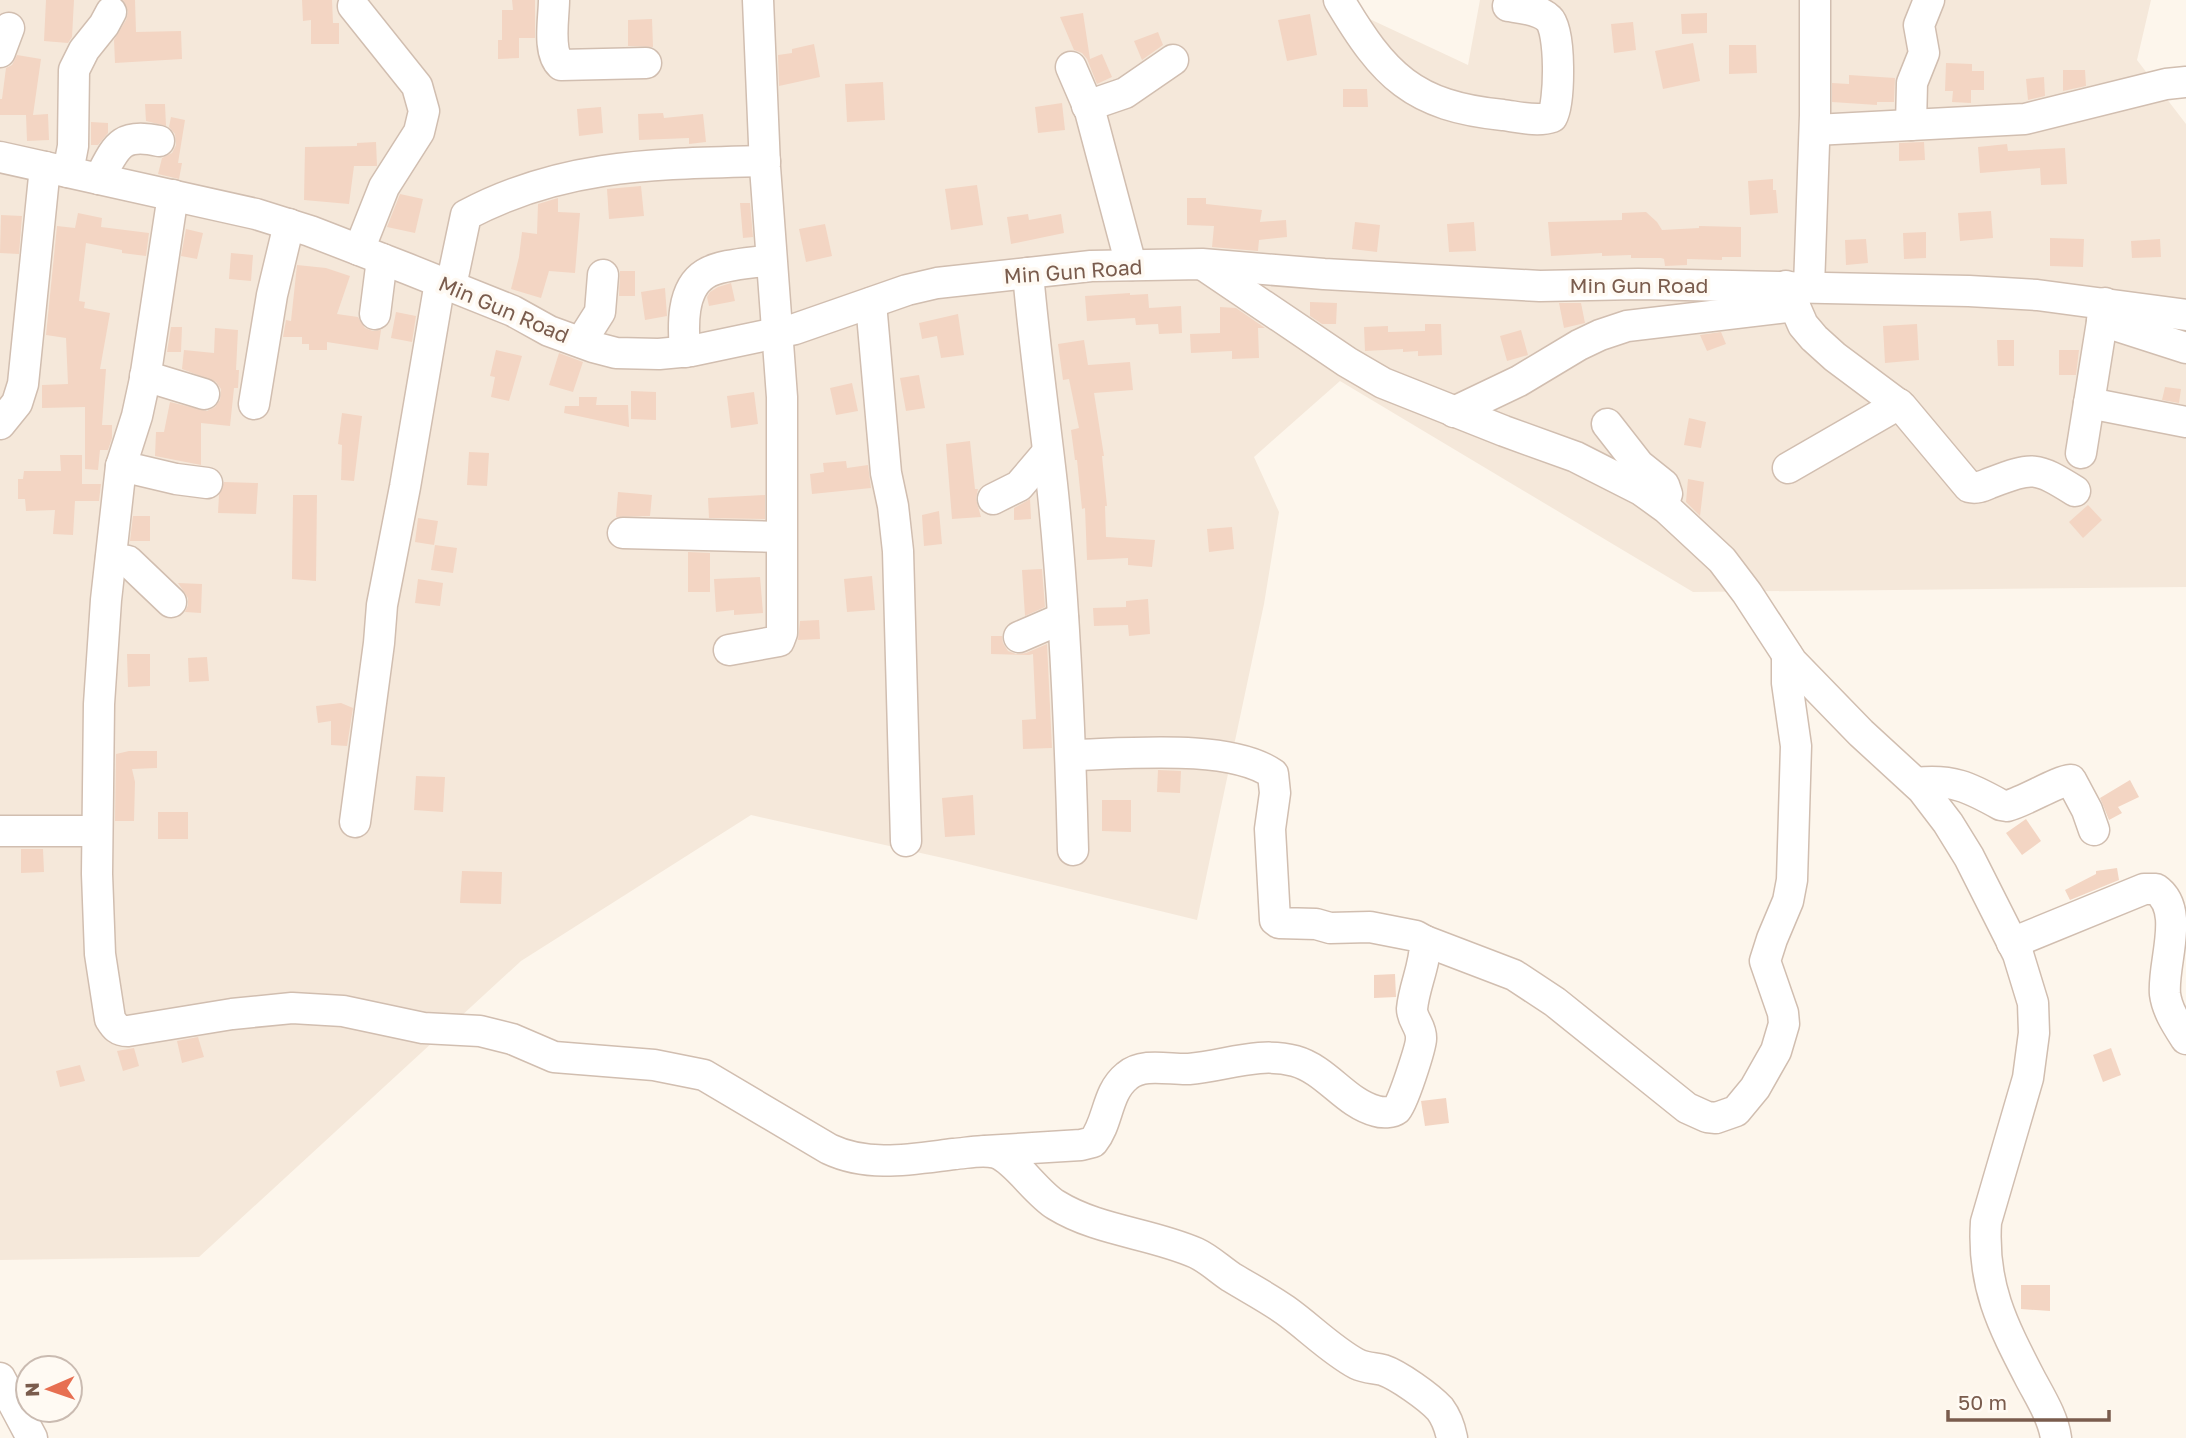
<svg xmlns="http://www.w3.org/2000/svg" width="2186" height="1438" font-family="'Golos Text',sans-serif">
	<rect width="100%" height="100%" fill="#fdf6ec"/>
	<path fill="#f5e8da" d="M0 0H1329L1468 65 1480 0H2151L2137 60 2186 124V587L1693 592 1340 381 1254 457 1279 512 1264 604 1197 920 952 860 751 815 521 961 199 1257 0 1260Z"/>
	<g fill="#f3d5c3">
		<path d="M46 0H74L72 37 68 43 44 41Z"/>
		<path d="M123 0H135L136 32 181 31 182 59 115 63 114 40 126 20 128 12Z"/>
		<path d="M302 0H332L333 23H339V44H311V20L303 21Z"/>
		<path d="M512 0H535V38H519V58L498 59V40H502V10H513Z"/>
		<path d="M1083 13 1090 59 1102 54 1112 77 1097 84 1087 59 1082 53 1074 50 1060 17Z"/>
		<path d="M1707 13V33L1682 34 1681 14Z"/>
		<path d="M1310 14 1317 55 1287 61 1278 20Z"/>
		<path d="M652 19 653 47 628 46V20Z"/>
		<path d="M1633 22 1636 50 1614 53 1611 24Z"/>
		<path d="M1158 32 1163 45 1142 60 1134 41Z"/>
		<path d="M1693 43 1700 81 1663 89 1655 51Z"/>
		<path d="M814 44 820 77 779 86 778 55 792 53V49Z"/>
		<path d="M1729 45H1756L1757 73 1729 74Z"/>
		<path d="M17 55 41 59 33 115 48 114 49 140 27 141 26 115H0V99H2L6 68 12 65Z"/>
		<path d="M1946 63 1972 64V71H1984V90H1971V103L1952 102 1953 91H1945Z"/>
		<path d="M2063 70H2085L2086 86 2063 91Z"/>
		<path d="M1849 75 1895 78 1894 102H1877V105L1832 102V83L1849 84Z"/>
		<path d="M2044 77 2045 96 2028 100 2026 79Z"/>
		<path d="M883 82 885 120 847 122 845 84Z"/>
		<path d="M1343 89H1367L1368 107H1343Z"/>
		<path d="M1062 103 1065 130 1038 133 1035 107Z"/>
		<path d="M145 104H165L166 126 146 121Z"/>
		<path d="M601 107 603 133 579 136 577 109Z"/>
		<path d="M663 113 664 118 703 114 706 142 689 144V138L639 140 638 114Z"/>
		<path d="M171 117 185 120 178 163H182L179 179 158 174 162 158 172 153 176 145 175 134 169 127Z"/>
		<path d="M91 122 108 123V133L98 145H91Z"/>
		<path d="M376 142 377 166H354L349 204 304 200 305 147 357 146V143Z"/>
		<path d="M1924 142 1925 160 1899 161V143Z"/>
		<path d="M2007 144 2008 151 2065 148 2067 184 2041 185 2040 168 1980 173 1978 147Z"/>
		<path d="M1773 179V190H1776L1778 213 1750 215 1748 181Z"/>
		<path d="M977 185 983 225 951 230 945 189Z"/>
		<path d="M641 186 644 216 609 219 607 189Z"/>
		<path d="M400 194 423 199 415 233 387 227Z"/>
		<path d="M558 198V212L580 213 575 273 549 271 541 298 511 289 519 257 522 232 537 234 538 204Z"/>
		<path d="M1187 198H1206V204L1262 210 1260 222 1286 220 1287 237 1259 240 1258 251 1212 247 1214 226 1187 225Z"/>
		<path d="M740 203H750L753 237 743 238Z"/>
		<path d="M1991 211 1993 238 1960 241 1958 213Z"/>
		<path d="M1646 212 1657 222 1662 230 1699 228V226L1741 227V257H1722V260L1687 259V265L1665 266 1664 259 1661 258H1631V255L1602 256V253L1551 256 1548 222 1622 220V213Z"/>
		<path d="M78 213 102 218 101 227 149 233 146 256 122 253V250L86 243 79 301 85 302 84 308 110 313 100 369H106L102 425H112V438L108 450H100L98 470 85 469V407L42 408V385L68 384 66 338 46 335 57 226 75 228Z"/>
		<path d="M1028 214 1029 220 1061 214 1064 233 1011 244 1007 217Z"/>
		<path d="M1 215 22 216 19 254 0 253Z"/>
		<path d="M1355 222 1380 225 1377 252 1352 249Z"/>
		<path d="M1474 222 1476 251 1449 252 1447 224Z"/>
		<path d="M825 224 832 256 806 262 799 229Z"/>
		<path d="M186 229 203 233 197 259 181 256Z"/>
		<path d="M1926 232V258L1904 259 1903 233Z"/>
		<path d="M2050 238 2084 239 2083 267 2050 266Z"/>
		<path d="M1866 239 1868 263 1846 265 1845 240Z"/>
		<path d="M2160 239 2161 257 2132 258 2131 241Z"/>
		<path d="M231 253 253 255 251 281 229 279Z"/>
		<path d="M297 265 326 268 350 276 337 314 358 317 365 328 373 331 381 330 378 350 327 342V350H309V344H302V337H283L286 320 291 321Z"/>
		<path d="M620 271H635V296H619Z"/>
		<path d="M731 283 735 301 709 306 707 297 710 292 718 287Z"/>
		<path d="M665 288 667 316 645 320 641 292Z"/>
		<path d="M1130 293V295L1148 294 1149 308 1181 306 1182 333 1159 334 1158 324 1136 325 1135 318 1087 321 1085 296Z"/>
		<path d="M1310 302 1337 303 1336 324H1322L1310 316Z"/>
		<path d="M1559 303H1581L1585 323 1564 328Z"/>
		<path d="M1220 307 1236 308 1265 328H1258L1259 358 1232 359V351L1191 353 1190 334 1220 333Z"/>
		<path d="M396 312 416 316 412 342 391 338Z"/>
		<path d="M958 314 964 355 941 358 937 336 922 339 919 323Z"/>
		<path d="M1425 324H1441L1442 355 1418 356V351L1403 352V349L1365 351 1364 327 1388 326V332L1425 331Z"/>
		<path d="M1917 324 1919 360 1885 363 1883 326Z"/>
		<path d="M171 327H182L181 352H167Z"/>
		<path d="M215 328 238 330 236 370H239L238 388H234L230 426 201 423V465L155 456 156 432H164L170 402 207 411 215 407 220 400 221 389 216 382 182 369 184 350 214 353Z"/>
		<path d="M1521 330 1528 355 1507 361 1500 336Z"/>
		<path d="M1721 332 1726 344 1707 351 1700 335Z"/>
		<path d="M1084 340 1088 365 1130 362 1133 390 1094 393 1104 456H1102L1107 506H1105L1106 537 1155 540 1152 567 1128 565V558L1087 560 1085 508 1082 509 1077 460H1075L1071 430 1079 428 1069 379 1063 380 1058 344Z"/>
		<path d="M1997 340H2014V366H1998Z"/>
		<path d="M496 350 522 356 509 401 491 397 495 377 490 376Z"/>
		<path d="M2059 350H2079L2076 375H2059Z"/>
		<path d="M559 353 583 362 573 392 549 385Z"/>
		<path d="M919 375 925 408 906 411 900 378Z"/>
		<path d="M852 383 858 411 836 415 830 388Z"/>
		<path d="M2165 387 2181 389 2179 403 2162 400Z"/>
		<path d="M631 391 656 392V420L631 419Z"/>
		<path d="M754 392 758 424 731 428 727 396Z"/>
		<path d="M579 397H597L596 405H628L629 427 564 413 565 406H579Z"/>
		<path d="M342 413 362 416 354 481 341 480 342 445 338 444Z"/>
		<path d="M1689 418 1706 422 1701 448 1684 445Z"/>
		<path d="M970 441 975 489H978L976 499 981 517 952 519 946 444Z"/>
		<path d="M469 452 489 453 487 486 467 485Z"/>
		<path d="M60 455H82V484H101L99 501H75L73 535 53 534 55 510 26 511 25 499H18V479H23L24 471H61Z"/>
		<path d="M846 461 847 468 868 465 871 488 812 494 810 474 824 472 823 463Z"/>
		<path d="M1688 479 1704 482 1700 516 1686 502Z"/>
		<path d="M224 482 258 483 256 514 218 513 219 495Z"/>
		<path d="M618 492 652 495 650 516 616 517Z"/>
		<path d="M293 495H317L316 581 292 579Z"/>
		<path d="M765 495V519L709 518 708 498Z"/>
		<path d="M1030 499 1031 519 1014 520V508Z"/>
		<path d="M2088 505 2102 520 2083 538 2069 522Z"/>
		<path d="M939 511 942 544 924 546 922 515Z"/>
		<path d="M133 516H150V541H130Z"/>
		<path d="M418 518 438 521 434 545 415 542Z"/>
		<path d="M1232 527 1234 549 1209 552 1207 529Z"/>
		<path d="M435 545 457 548 453 573 431 570Z"/>
		<path d="M688 552 710 553V592H688Z"/>
		<path d="M1042 569 1045 607 1025 616 1022 570Z"/>
		<path d="M872 576 875 610 847 612 844 579Z"/>
		<path d="M760 577 763 613 734 615V610L716 612 714 579Z"/>
		<path d="M418 579 443 583 440 606 415 603Z"/>
		<path d="M178 583 202 584 201 613 185 612 188 605V598Z"/>
		<path d="M1148 599 1150 634 1129 636 1128 625 1094 626 1093 608 1126 607V601Z"/>
		<path d="M819 620 820 639 798 640 800 621Z"/>
		<path d="M991 636H1002L1003 643 1008 651 1016 654 1026 653 1047 644 1052 748 1023 749 1022 720 1036 719 1033 654 1029 655 991 654Z"/>
		<path d="M127 654H150V686L128 687Z"/>
		<path d="M207 657 209 681 189 682 188 658Z"/>
		<path d="M341 703 353 708 347 746 331 745V721L318 723 316 706Z"/>
		<path d="M129 751H157V768L132 769 135 782 134 821H115L116 754Z"/>
		<path d="M1158 770 1181 771 1180 793 1157 792Z"/>
		<path d="M416 776 445 777 443 812 414 810Z"/>
		<path d="M2130 780 2139 797 2118 807 2122 813 2109 820 2100 798Z"/>
		<path d="M973 795 975 835 945 837 942 798Z"/>
		<path d="M1102 800H1131V832L1102 831Z"/>
		<rect x="158" y="812" width="30" height="27"/>
		<path d="M2026 819 2041 841 2022 855 2006 833Z"/>
		<path d="M21 849H43L44 872 21 873Z"/>
		<path d="M2117 868 2119 880 2070 900 2065 890 2096 874V871Z"/>
		<path d="M462 871 502 872 501 904 460 903Z"/>
		<path d="M1395 974 1396 997 1374 998V975Z"/>
		<path d="M198 1037 204 1057 182 1063 177 1041Z"/>
		<path d="M134 1048 139 1066 123 1071 117 1051Z"/>
		<path d="M2111 1048 2121 1075 2103 1082 2093 1055Z"/>
		<path d="M80 1065 85 1081 60 1087 56 1071Z"/>
		<path d="M1446 1098 1449 1123 1425 1126 1421 1101Z"/>
		<path d="M2021 1285H2050V1311L2021 1309Z"/>
	</g>
	<g fill="none" stroke-linecap="round" stroke-linejoin="round">
		<defs>
			<g id="minor">
				<path d="M554 0C554 18 547 52 561 65L646 63"/>
				<path d="M1339 0C1384 76 1413 106 1503 115 1518 117 1538 122 1552 117 1560 103 1561 30 1549 19 1539 9 1521 8 1508 6"/>
				<path d="M353 6 417 86 424 111 419 132 384 187 359 250"/>
				<path d="M0 52 9 28"/>
				<path d="M1071 67 1090 111 1131 265"/>
				<path d="M1087 106 1125 93 1173 60"/>
				<path d="M1911 125 1912 83 1924 53 1919 25 1929 0"/>
				<path d="M1815 130 2025 119 2166 84 2186 82"/>
				<path d="M0 157 256 214 310 231 408 269 513 311 549 331 593 347 616 353 659 354 691 351 795 329 907 290 937 283 1091 266 1202 264 1324 274 1540 286 1638 284 1969 291 2037 295 2186 315"/>
				<path d="M68 172 73 146 74 70 84 50 104 25 111 12"/>
				<path d="M99 179C116 148 119 132 159 141"/>
				<path d="M173 195 145 379 137 416 121 466 106 600 99 704 97 874 100 954 110 1019C115 1027 118 1031 128 1031L232 1014 292 1008 343 1011 423 1028 480 1031 512 1039 554 1057 654 1065 704 1075 829 1149C869 1168 913 1159 954 1154 968 1153 983 1149 996 1153 1015 1159 1036 1193 1056 1205 1098 1231 1151 1233 1196 1253 1209 1259 1219 1269 1231 1277 1249 1288 1268 1298 1285 1310 1309 1327 1331 1350 1357 1364 1365 1368 1375 1368 1383 1370 1398 1375 1429 1397 1440 1409 1446 1417 1450 1428 1452 1438"/>
				<path d="M1205 266 1347 362 1383 383 1504 431 1576 457 1641 490 1666 508 1722 560 1747 593 1792 662 1861 733 1922 789 1948 823 1969 857 2018 954 2033 1003 2034 1033 2028 1078 1986 1222C1982 1285 2002 1324 2030 1378 2040 1397 2053 1417 2056 1438"/>
				<path d="M1028 273C1034 343 1044 413 1052 484 1065 605 1070 728 1073 850"/>
				<path d="M451 286 466 215C564 163 658 164 765 161"/>
				<path d="M1786 286 1803 325 1814 338 1835 357 1902 407 1969 487C1977 489 1983 486 1990 483 2033 467 2035 466 2075 491"/>
				<path d="M1809 287 1815 115V0"/>
				<path d="M871 303 886 473 893 506 898 551 906 841"/>
				<path d="M375 314 382 259"/>
				<path d="M2102 321 2186 348"/>
				<path d="M581 342 600 312 603 275"/>
				<path d="M685 352C683 327 681 289 705 274 720 264 754 263 771 260"/>
				<path d="M145 376 204 394"/>
				<path d="M2089 403 2186 422"/>
				<path d="M254 404 272 295 289 224"/>
				<path d="M1454 412 1519 381 1579 345 1600 335 1627 326 1795 306"/>
				<path d="M0 424 17 403 23 384 45 167"/>
				<path d="M1607 424 1639 465 1664 485 1667 494"/>
				<path d="M2081 453 2105 303"/>
				<path d="M121 466 176 479 207 483"/>
				<path d="M1788 468 1899 404"/>
				<path d="M993 499 1019 486 1047 453"/>
				<path d="M623 533 781 537"/>
				<path d="M111 558 128 561 171 602"/>
				<path d="M1019 637 1063 618"/>
				<path d="M729 650 779 641 782 633V397L765 167 758 0"/>
				<path d="M1916 783C1952 779 1969 787 2001 805L2007 806C2026 801 2057 781 2071 780L2087 810 2094 830"/>
				<path d="M355 822 379 643 382 605 405 487 440 282"/>
				<path d="M0 831H97"/>
				<path d="M1425 941 1514 975 1555 1002 1687 1108 1707 1117 1716 1118 1736 1111 1755 1088 1776 1051 1784 1024 1783 1013 1765 961 1772 939 1788 901 1792 880 1796 746 1787 683V655"/>
				<path d="M2012 943 2144 889H2156C2186 910 2162 963 2165 994 2167 1010 2177 1025 2186 1039"/>
				<path d="M985 1151 1081 1145 1093 1142C1109 1122 1106 1093 1127 1076 1143 1062 1170 1070 1189 1069 1225 1066 1259 1051 1295 1061 1327 1070 1345 1103 1376 1111 1382 1113 1392 1113 1397 1109 1402 1105 1421 1047 1421 1039 1422 1027 1412 1020 1412 1009 1414 986 1426 964 1425 941L1416 936 1370 927 1330 928 1316 924 1279 923 1275 920 1270 829 1275 793 1273 774C1230 743 1124 754 1071 755"/>
				<path d="M0 1378 32 1438"/>
			</g>
		</defs>
		<use href="#minor" stroke="#d1beb0" stroke-width="33"/>
		<use href="#minor" stroke="#fff" stroke-width="30"/>
	</g>
	<g text-anchor="middle" dominant-baseline="central" stroke-width="7" stroke-linejoin="round" paint-order="stroke">
		<g font-size="21" fill="#7a5c4d" stroke="#fffaf3">
			<text transform="translate(1073 271) rotate(-4)">Min Gun Road</text>
			<text x="1639" y="285">Min Gun Road</text>
			<text transform="translate(504 309) rotate(23)">Min Gun Road</text>
		</g>
	</g>
	<g transform="translate(49 1389) rotate(268)"><circle r="33" fill="#fffaf3" stroke="#cabbb1" stroke-width="2"/>
	<path d="M0-5L12 26L0 18L-12 26Z" fill="#e76f51"/>
	<text y="-10" font-size="19" font-weight="bold" text-anchor="middle" fill="#7a5c4d">N</text>
	</g>
	<path d="M1948 1410v10h161v-10" fill="none" stroke="#7a5c4d" stroke-width="3.5"/>
	<text x="1958" y="1410" font-size="21" fill="#7a5c4d" stroke="#fffaf3" stroke-width="5" paint-order="stroke">50 m</text>
</svg>
